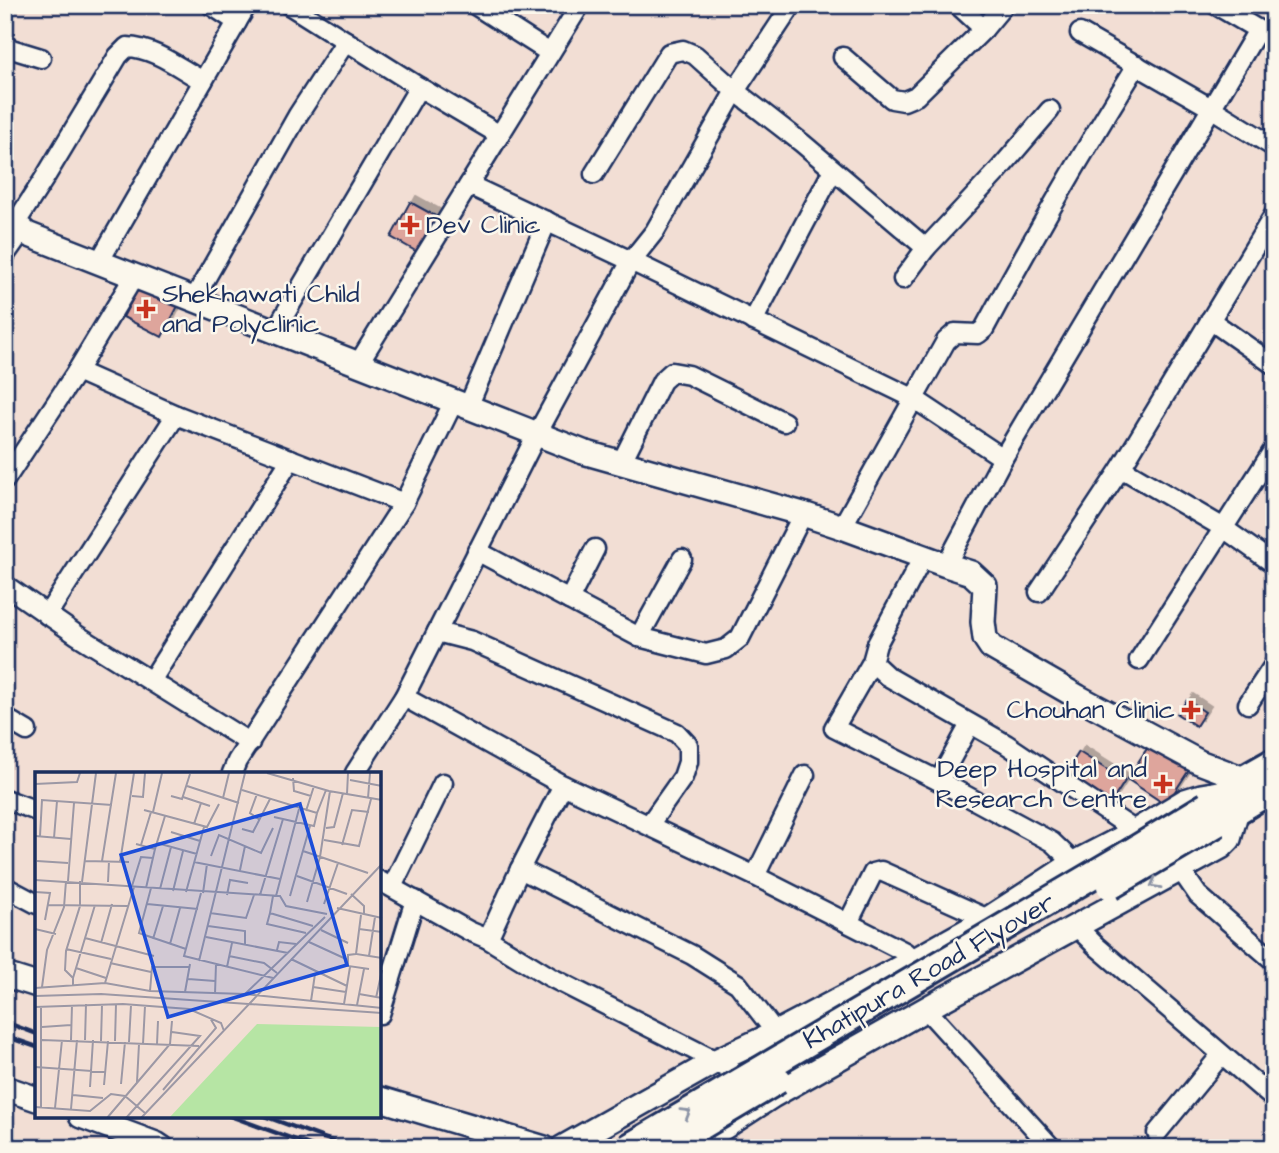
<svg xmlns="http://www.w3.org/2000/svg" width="1279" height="1153" font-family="'Architects Daughter',sans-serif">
	<defs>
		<filter id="shadow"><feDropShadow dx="6" dy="-6" stdDeviation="0" flood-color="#0004"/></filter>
	</defs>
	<rect width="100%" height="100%" fill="#f2ded4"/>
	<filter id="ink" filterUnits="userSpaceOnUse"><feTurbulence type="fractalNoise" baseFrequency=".0143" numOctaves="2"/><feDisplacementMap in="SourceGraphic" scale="14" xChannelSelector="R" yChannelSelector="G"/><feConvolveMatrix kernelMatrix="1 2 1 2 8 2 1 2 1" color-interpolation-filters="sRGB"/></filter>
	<g filter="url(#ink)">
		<g fill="#dea59c" stroke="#1b2f5e" stroke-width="2" filter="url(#shadow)">
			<path d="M410 202 439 218 419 253 391 237Z"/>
			<path d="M140 285 178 306 162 337 123 317Z"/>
			<path d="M1187 700 1205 712 1196 726 1177 714Z"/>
			<path d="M1152 741 1191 767 1166 805 1127 779Z"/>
			<path d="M1079 752 1125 781 1111 803 1065 774Z"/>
		</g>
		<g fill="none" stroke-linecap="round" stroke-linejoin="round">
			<defs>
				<g id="minor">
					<path d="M211 5 237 22 247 5"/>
					<path d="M289 5 419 87 500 135"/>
					<path d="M475 5 550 53"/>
					<path d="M958 5 984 29"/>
					<path d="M1216 5 1274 39"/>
					<path d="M1080 33 1211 108 1274 147"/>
					<path d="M5 47 41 58"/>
					<path d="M843 57 892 99 904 101 916 96 984 29 1004 5"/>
					<path d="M594 174 669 53 683 50 695 55 735 91 802 143 926 248 997 172 1050 110"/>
					<path d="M469 185 631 261 913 398 1003 458"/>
					<path d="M15 224 44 179 118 56 127 47C155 48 179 68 203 81"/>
					<path d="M5 255 22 231"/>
					<path d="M99 262 237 22"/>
					<path d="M903 279 926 248"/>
					<path d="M194 299 298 115 346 41"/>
					<path d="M1210 320 1274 365"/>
					<path d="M753 321 833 170"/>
					<path d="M275 331 419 87"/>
					<path d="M358 364 580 5"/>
					<path d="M77 371 176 415 404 503"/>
					<path d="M468 407 547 221"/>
					<path d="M621 463 662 381 672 372 689 375 784 422"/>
					<path d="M1121 468 1222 527 1274 564"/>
					<path d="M5 480 77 371 135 275"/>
					<path d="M842 527 946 341 955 333 978 334 984 329C1032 239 1083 152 1137 65"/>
					<path d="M477 551 639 637 706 654 726 649 740 638 803 514"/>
					<path d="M923 557 877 644 872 662 887 676 1006 744 1131 828 1134 832"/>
					<path d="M946 565 1003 458 1258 30"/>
					<path d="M5 585 77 635 250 743"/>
					<path d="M1039 592 1121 468 1274 215"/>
					<path d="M569 600 595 549"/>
					<path d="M47 615 176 415"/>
					<path d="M437 632 472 641 677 733 688 745V762L683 777 649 825"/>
					<path d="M639 637 682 559"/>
					<path d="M1139 660 1274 449"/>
					<path d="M872 662 834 728 939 781 1052 842 1074 863"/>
					<path d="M151 681 291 459"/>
					<path d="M404 697 563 785 755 876 905 952 913 961"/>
					<path d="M1248 704 1274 665"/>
					<path d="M5 718 27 731"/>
					<path d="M232 773 237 761 404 503 454 401"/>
					<path d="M355 773 404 697 537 434 631 261 655 231 735 91 792 5"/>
					<path d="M939 781 970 724"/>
					<path d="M5 799 37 811"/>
					<path d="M520 869 692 955 738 984 776 1033 807 1076"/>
					<path d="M1180 869 1198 895 1274 961"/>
					<path d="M755 876 805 775"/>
					<path d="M380 881 469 931 488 939 550 977 716 1061 751 1083"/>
					<path d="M5 887 37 904"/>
					<path d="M392 887 443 783"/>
					<path d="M848 923 873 873 881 871 988 919"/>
					<path d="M1077 927 1096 946 1274 1099"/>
					<path d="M488 939 520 869 563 785"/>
					<path d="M926 1009 1052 1148"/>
					<path d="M380 1014 415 900"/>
					<path d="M1157 1133 1221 1055"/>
				</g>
				<g id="tertiary">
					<path d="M5 215 27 234 583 452 803 514 842 527 946 565 971 573 985 586 983 622 985 638 991 647 1078 697 1199 762 1244 779"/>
					<path d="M5 975 37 985"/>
					<path d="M5 1088 37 1099"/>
					<path d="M380 1099 544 1148"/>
					<path d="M81 1116 156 1144 162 1148"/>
					<path d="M562 1148 716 1061 776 1033 913 961 988 919 1074 863 1134 832 1185 801 1201 796 1225 792"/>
					<path d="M692 1148 772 1096 940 1001 1221 847 1229 839 1237 810"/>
				</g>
				<g id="secondary">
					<path d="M1207 806 1244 779 1274 762"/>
					<path d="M1217 823 1274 788"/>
				</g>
			</defs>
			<use href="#minor" stroke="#1b2f5e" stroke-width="23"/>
			<use href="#tertiary" stroke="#1b2f5e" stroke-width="28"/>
			<use href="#secondary" stroke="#1b2f5e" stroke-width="32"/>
			<use href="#minor" stroke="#fbf7ec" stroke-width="18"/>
			<use href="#tertiary" stroke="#fbf7ec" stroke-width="23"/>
			<use href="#secondary" stroke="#fbf7ec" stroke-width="26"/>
			<g stroke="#1b2f5e" stroke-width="4.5">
				<path d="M5 1022 37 1034"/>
				<path d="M5 1036 37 1047"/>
				<path d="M230 1116 318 1148"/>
				<path d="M264 1116 351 1148"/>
			</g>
			<defs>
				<g id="secondary-bridge">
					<path d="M1110 886 1217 823"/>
					<path d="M628 1148 1130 853 1207 806"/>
					<path d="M664 1148 778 1080"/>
				</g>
			</defs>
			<use href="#secondary-bridge" stroke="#1b2f5e" stroke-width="32" stroke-linecap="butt"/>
			<use href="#secondary-bridge" stroke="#fbf7ec" stroke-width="26"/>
		</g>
		<defs><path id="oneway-chevron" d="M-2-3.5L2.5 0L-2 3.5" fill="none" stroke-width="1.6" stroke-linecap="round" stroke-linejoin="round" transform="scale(1.75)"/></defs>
		<g stroke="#8b93a5">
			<use href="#oneway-chevron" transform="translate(1155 884) rotate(151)"/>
			<use href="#oneway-chevron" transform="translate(686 1113) rotate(-31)"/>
		</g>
	</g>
	<g fill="#c8321e" stroke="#fbf7ec" stroke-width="2.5">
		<path d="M406.5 214.5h7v7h7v7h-7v7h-7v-7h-7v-7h7z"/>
		<path d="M142.5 298.5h7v7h7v7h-7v7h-7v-7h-7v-7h7z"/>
		<path d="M1187.5 699.5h7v7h7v7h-7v7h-7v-7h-7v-7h7z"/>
		<path d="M1159.5 773.5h7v7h7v7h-7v7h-7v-7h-7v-7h7z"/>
	</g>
	<g text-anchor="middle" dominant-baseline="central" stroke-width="5" stroke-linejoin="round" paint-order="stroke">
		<g font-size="26" fill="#1b2f5e" stroke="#fbf7ec" text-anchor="start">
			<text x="426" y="225">Dev Clinic</text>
			<text x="162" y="294">Shekhawati Child<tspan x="162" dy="30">and Polyclinic</tspan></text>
			<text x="1175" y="710" text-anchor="end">Chouhan Clinic</text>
			<text x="1147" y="769" text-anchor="end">Deep Hospital and<tspan x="1147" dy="30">Research Centre</tspan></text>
		</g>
		<g font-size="26" fill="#1b2f5e" stroke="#fbf7ec">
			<text transform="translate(929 971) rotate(-30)">Khatipura Road Flyover</text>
		</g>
	</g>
	<g transform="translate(35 772)">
		<rect width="346" height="346" fill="#f2ded4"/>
		<path d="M222 252 346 255V346H134Z" fill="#b6e5a4"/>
		<path fill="none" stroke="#9c98a5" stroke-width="2" d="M232 1 294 19 347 28M258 6 259 19 276 24M315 8 347 14M0 12 42 10 45 1M152 14 204 31M207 18 282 41 291 18M222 22 215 41 225 48M312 22 313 1M97 24 108 25 110 1M136 24 147 27 155 2M148 25 175 34M188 26 194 1M333 26 335 1M109 38 172 55 184 32M271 39 279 14M118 40 127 1M239 45 279 54 282 41M159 52 166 31M291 56 299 55 308 21M207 57 218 60 235 27M136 60 165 69M0 64 36 67M5 64 7 28 77 33M19 66 22 29M289 68 324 74 336 27M122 71 162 82M101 72 120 77 130 44M106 73 116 40M307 73 317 38 334 40M268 79 333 101M176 84 184 63 226 81 238 56M2 89 33 91M50 89 94 90M67 89 81 1M85 90 99 1M159 90 245 107M205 98 210 74M262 104 312 122M0 108 245 124 251 134 292 142M33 109 39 31M47 110 61 1M73 110 74 89M97 114 106 85 118 86M111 116 120 77M116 116 104 161 151 177M125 117 136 75M138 119 148 79M0 120 15 121 10 148M151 120 169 55M166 121 149 184 238 206M168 121 172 92M316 122 329 134V143M192 123 195 108 213 111M225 123 248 47M238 124 235 141 278 154M241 124 264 37M255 124 275 54M272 130 285 85 295 19M112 132 163 137M289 132 303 91M13 133 93 134M302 136 347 146M175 141 211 146 219 123M235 141 232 152 271 161M326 143 321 182 347 186M173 154 210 159V173M0 157 21 162M324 157 347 160M286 158 313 171M171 165 253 181M50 166 119 184M118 167 128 134M274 170 311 187M66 171 77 132M135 172 145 136M31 177 76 187M242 178 244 170 261 172M321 182 313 183V194L334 197M194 184 229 191 242 201M334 184 340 145M256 187 312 214M164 189 210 1M75 191 116 200M192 195 197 171M41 196 71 206M38 206 60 133M153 207 180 209M70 211 99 115M38 214V206L30 198 31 179 45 134V109M7 215 12 178 29 135 31 109M278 215 311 220M0 216 70 211 115 219 210 222 347 236M115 219 117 195H155M150 220 155 192M180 222 181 192M210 222 290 145M324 222 347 226M0 224 66 222 347 241M341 226 347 198M276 229 280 202M309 232 315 195M322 233 329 197M0 235 88 232 154 237 186 251 189 259M7 255 36 253M7 268 164 274M36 268 37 233M50 268 51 232M66 269 67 233M80 269 81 232M94 270 96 233M108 272 110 234M122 272 123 249M0 295 71 300M102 310 104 272M86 312 90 270M69 313 73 269M55 315 58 268M128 318 181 256 175 246M38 323 68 326M0 335 55 339 76 322 90 324 110 341M6 335V235M20 336 27 268M36 337 42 268M72 346 135 272 137 249M91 346 165 264 137 260M106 346 347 92"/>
		<path fill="#1d4ed8" fill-opacity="0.15" stroke="#1d4ed8" stroke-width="3.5" d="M265 32 312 193 133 245 86 83Z"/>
		<rect width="346" height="346" fill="none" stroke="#1b2f5e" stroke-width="3.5"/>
	</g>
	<rect width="1279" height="1153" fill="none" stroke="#fbf7ec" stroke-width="28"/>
	<rect x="14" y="14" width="1251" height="1125" fill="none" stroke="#1b2f5e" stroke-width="2.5" filter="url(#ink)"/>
</svg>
